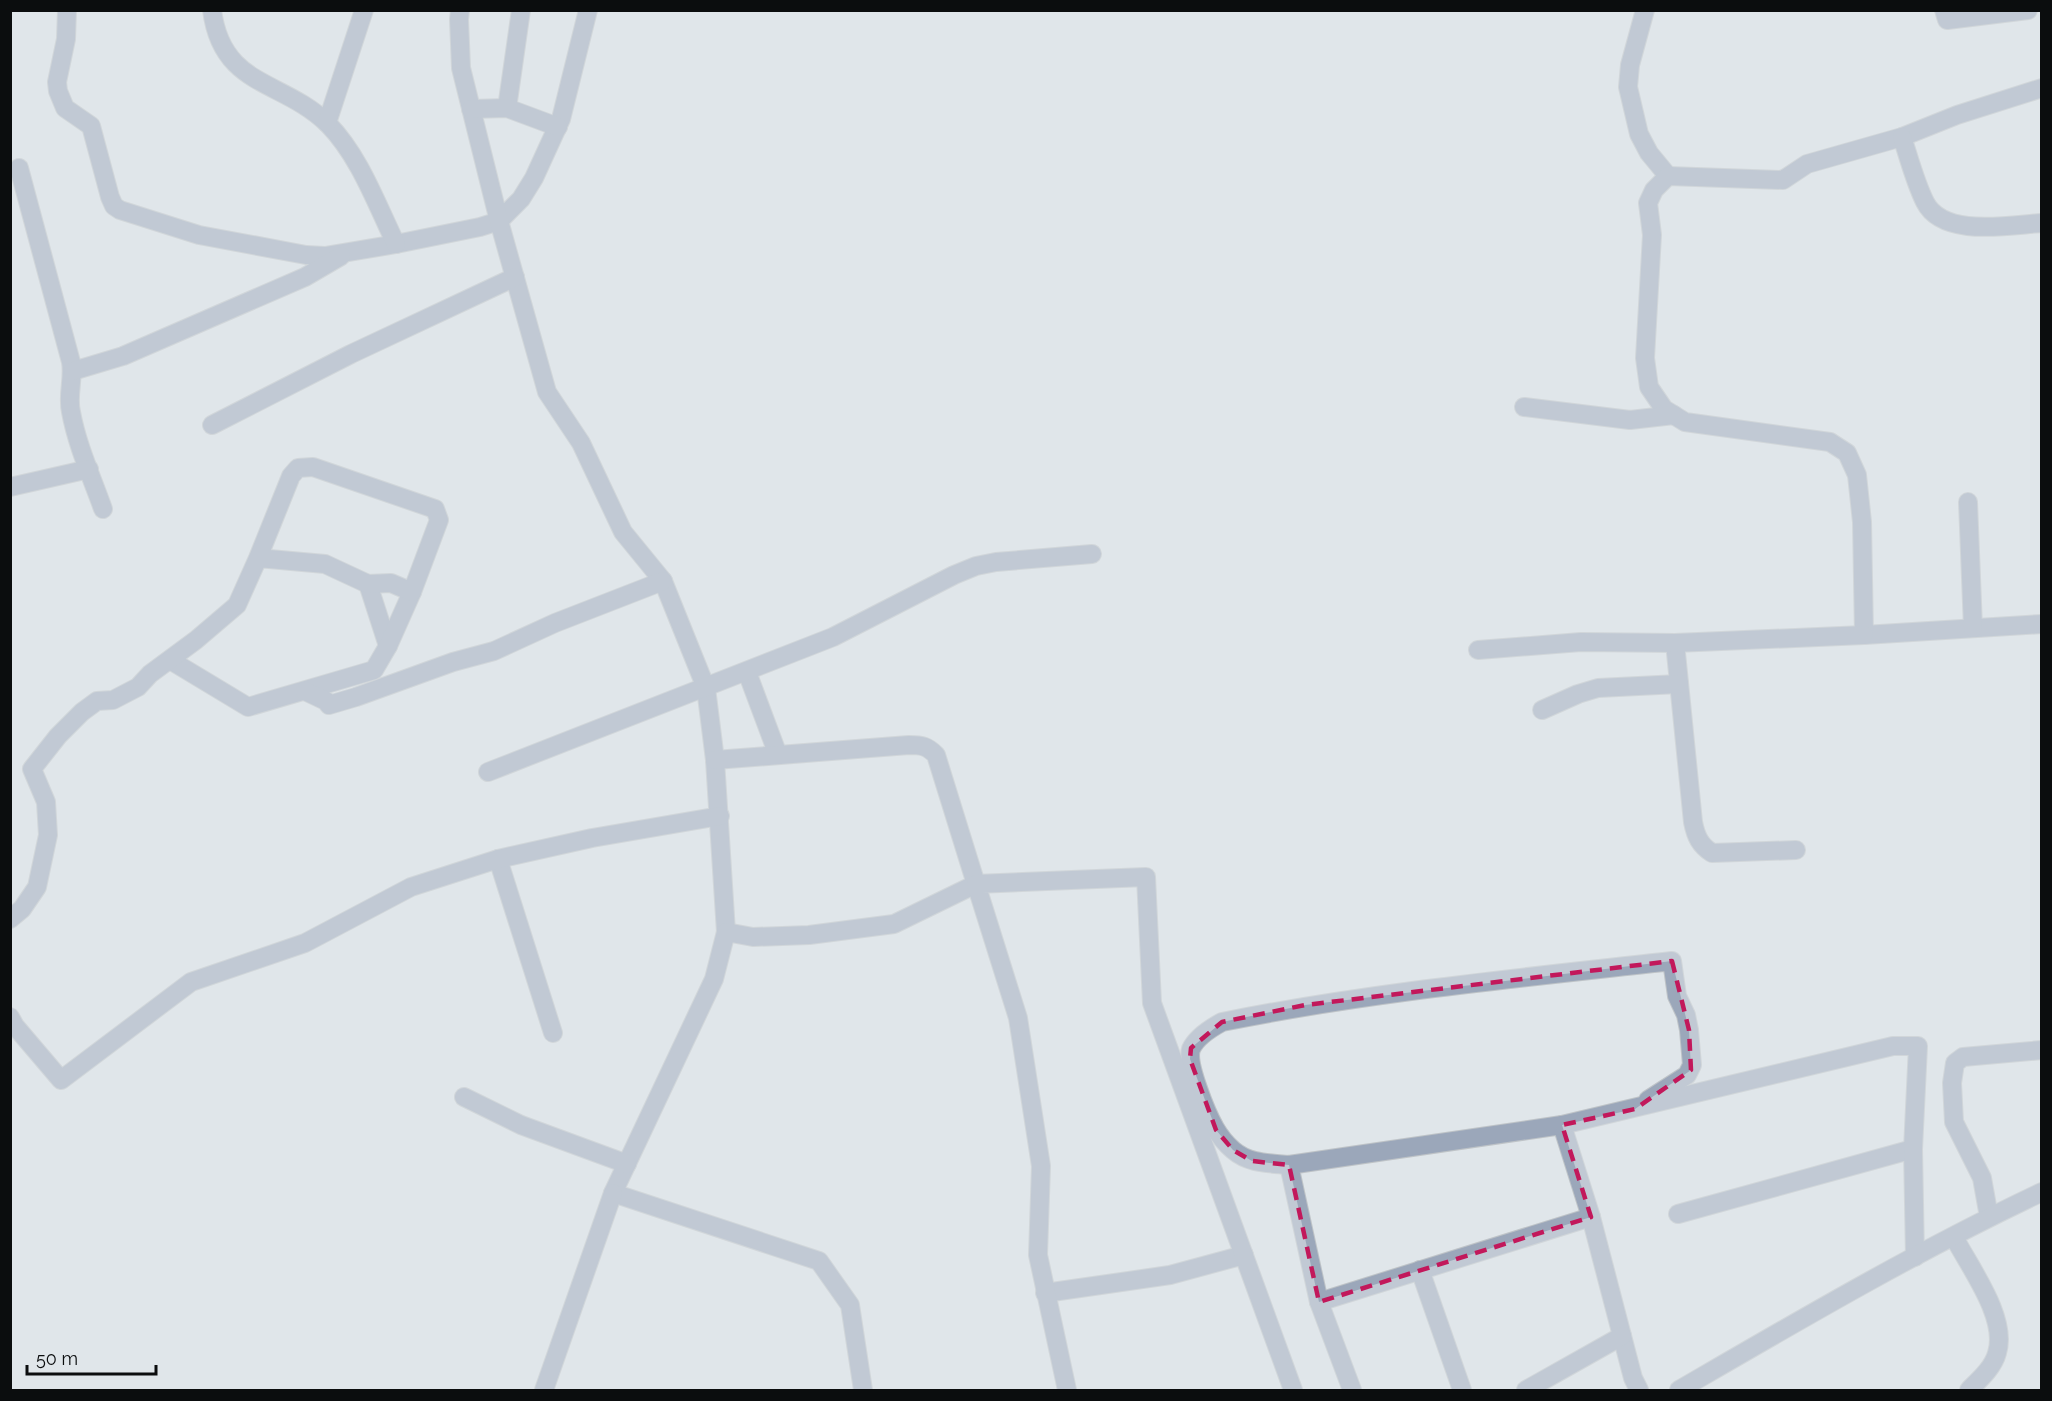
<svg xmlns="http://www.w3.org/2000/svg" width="2052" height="1401" font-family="Raleway,sans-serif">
	<rect width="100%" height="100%" fill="#e0e6ea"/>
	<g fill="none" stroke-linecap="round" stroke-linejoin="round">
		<defs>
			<g id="minor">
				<path d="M67 10 66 39 57 82 58 91 65 108 91 126 110 197 114 206 120 210 199 235 306 255 325 256 396 244 480 227 499 221 521 199 534 178 561 119 588 10"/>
				<path d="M212 10C222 88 282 79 328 124 360 157 376 203 396 244"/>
				<path d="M460 10 459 19 461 68 499 221 547 392 581 443 623 532 663 581 706 688 715 760 726 932"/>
				<path d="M1645 10 1630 65 1628 87 1639 134 1649 153 1668 176"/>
				<path d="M1944 10 1947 20 2028 10"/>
				<path d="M2042 88 1957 115 1902 137 1807 164 1783 180 1668 176 1654 190 1648 203 1652 235 1645 358 1649 387 1664 409 1685 422 1830 442 1847 453 1857 475 1862 522 1864 635 2042 624"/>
				<path d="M507 108 521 10"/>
				<path d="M471 109 507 108 558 127"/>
				<path d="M327 123 364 10"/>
				<path d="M1902 137C1909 158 1915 182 1925 202 1943 238 2009 225 2042 223"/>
				<path d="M19 168 71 362C74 379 67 395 71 412 77 445 92 478 103 509"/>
				<path d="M73 371 123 356 305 277 341 256"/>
				<path d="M1524 407 1630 420 1674 415"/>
				<path d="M212 425 351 354 515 277"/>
				<path d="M10 487 89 469"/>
				<path d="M1968 502 1973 628"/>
				<path d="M368 584 388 646"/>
				<path d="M1675 643 1693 822C1696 837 1700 845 1712 853L1796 850"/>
				<path d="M1478 650 1581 642 1675 643 1864 635"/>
				<path d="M170 660 248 707 374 670 388 646 412 592"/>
				<path d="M747 672 778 755"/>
				<path d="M305 691 326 701 329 705 356 697 453 662 494 651 555 623 663 581"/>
				<path d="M1542 710 1578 694 1598 688 1679 684"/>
				<path d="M715 760 909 745C922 745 927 746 936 755L976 884 894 924 809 935 753 937 726 932 714 979 613 1193 819 1261 850 1305 863 1390"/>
				<path d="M488 772 833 637 954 575 976 566 996 562 1092 554"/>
				<path d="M498 859 553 1033"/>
				<path d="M10 919 22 909 37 887 48 835 46 802 32 769 58 736 82 712 97 701 113 700 138 687 150 674 196 640 237 605 258 558 291 476 298 468 313 467 435 509 439 520 412 592 391 583 368 584 325 564 258 558"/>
				<path d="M10 1017 15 1026 61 1080 191 982 305 943 411 887 498 859 592 838 720 816"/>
				<path d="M464 1097 521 1125 627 1164"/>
				<path d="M1562 1125 1591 1217 1633 1378 1639 1390"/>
				<path d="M1289 1165C1269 1163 1249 1164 1233 1150 1226 1144 1219 1135 1215 1128 1207 1114 1186 1064 1191 1049 1196 1038 1211 1028 1222 1022 1370 992 1521 978 1672 961L1677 996 1686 1015 1689 1030 1692 1065 1687 1075 1648 1100"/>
				<path d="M1678 1214 1913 1149"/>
				<path d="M1989 1217 1982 1178 1954 1122 1952 1083 1955 1063 1963 1057 2042 1050"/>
				<path d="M1954 1237C1970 1268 2008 1318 1997 1353 1993 1368 1979 1380 1969 1390"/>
				<path d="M1420 1270 1462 1390"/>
				<path d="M1045 1293 1170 1275 1244 1255"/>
				<path d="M1319 1302 1591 1217"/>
				<path d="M544 1390 613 1193"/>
				<path d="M1067 1390 1038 1255 1041 1166 1018 1018 976 884 1146 877 1152 1003 1293 1390"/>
				<path d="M1352 1390 1319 1302 1289 1165 1562 1125 1893 1046H1918L1913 1149 1915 1257"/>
				<path d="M1526 1390 1622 1336"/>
				<path d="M1679 1390C1798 1321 1917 1251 2042 1192"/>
			</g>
		</defs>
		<use href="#minor" stroke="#bec3c7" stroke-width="20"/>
		<use href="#minor" stroke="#9ba7ba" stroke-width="18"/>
	</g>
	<path d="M0 0H2052V1401H0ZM1672 961 1689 1030 1691 1070 1635 1109 1562 1125 1591 1217 1319 1302 1289 1165 1252 1161 1233 1150 1216 1130 1190 1059 1191 1048 1222 1022 1305 1005Z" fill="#e0e6ea" fill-opacity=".55" fill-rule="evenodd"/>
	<path fill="none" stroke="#c2185b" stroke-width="4.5" stroke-dasharray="12 8" stroke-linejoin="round" d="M1672 961 1689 1030 1691 1070 1635 1109 1562 1125 1591 1217 1319 1302 1289 1165 1252 1161 1233 1150 1216 1130 1190 1059 1191 1048 1222 1022 1305 1005Z"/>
	<rect width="2052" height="1401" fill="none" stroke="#0b0d0e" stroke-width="24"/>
	<path d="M27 1365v9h129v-9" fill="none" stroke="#0b0d0e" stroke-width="3"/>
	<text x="36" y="1365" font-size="18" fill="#0b0d0e" stroke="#e0e6ea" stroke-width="4.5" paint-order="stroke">50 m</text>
</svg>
